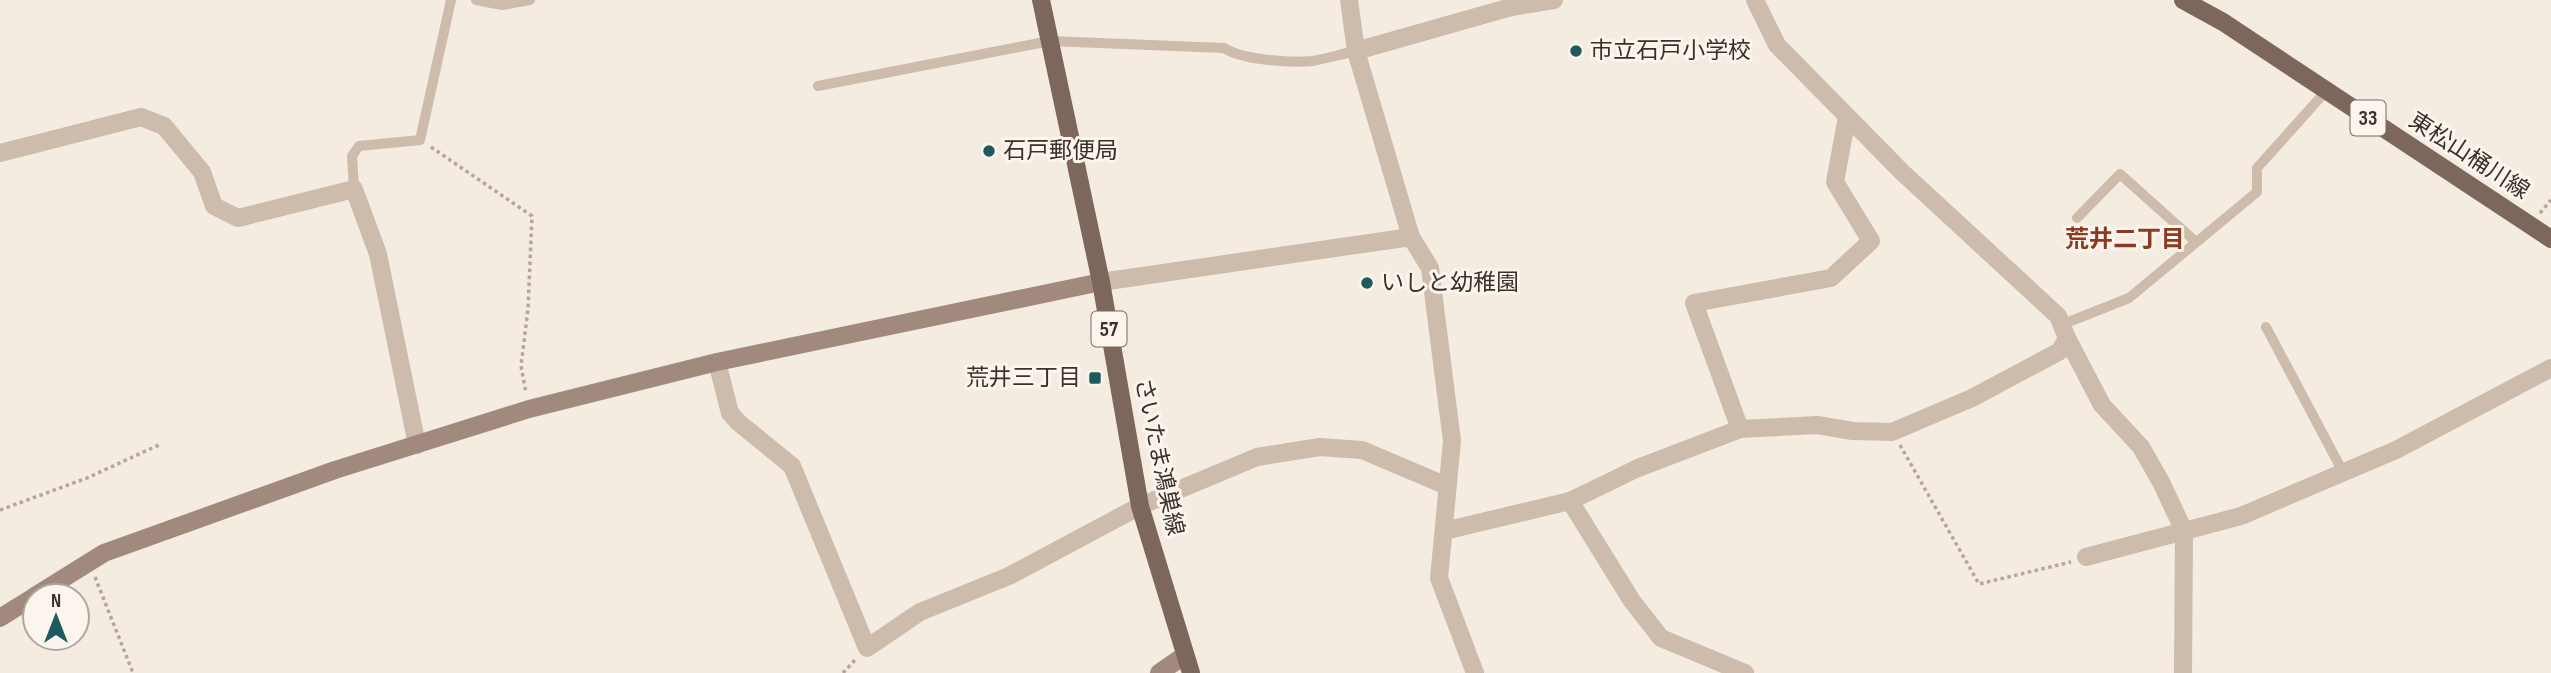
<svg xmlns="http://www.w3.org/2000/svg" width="2551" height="673" font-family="'Sofia Sans Condensed','Noto Sans JP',sans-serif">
	<rect width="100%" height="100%" fill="#f4ebe1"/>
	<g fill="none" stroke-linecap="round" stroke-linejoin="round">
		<g stroke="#b9a596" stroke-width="3.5" stroke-dasharray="3.5 3.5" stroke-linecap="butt">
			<path d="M431 147 532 216 528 309 521 366 526 393"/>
			<path d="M2540 213 2551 200"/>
			<path d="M1900 445 1979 584 2071 562"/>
			<path d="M0 510 87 478 161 444"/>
			<path d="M95 577 133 673"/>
			<path d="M843 673 855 660"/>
		</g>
		<g stroke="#cdbbac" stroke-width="10">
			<path d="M476 0 502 5 530 0"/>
			<path d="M818 86 1050 41 1224 48C1242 60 1290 63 1312 61 1326 59 1341 54 1356 51"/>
			<path d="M354 189 352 156 359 146 420 140 451 0"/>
			<path d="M2077 218 2120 174 2196 242"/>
			<path d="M2061 325 2129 298 2257 192V168L2326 91"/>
			<path d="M2266 327 2343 472"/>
		</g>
		<g stroke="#cdbbac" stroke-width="18">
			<path d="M1349 0 1356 51 1411 237 1430 268 1452 441 1439 578 1475 673"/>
			<path d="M1356 51 1511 7 1554 0"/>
			<path d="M0 153 141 117 164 126 202 172 214 206 238 218 354 189 378 254 417 445"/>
			<path d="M1101 282 1411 237"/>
			<path d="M2067 338 2102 405 2141 447 2161 482 2184 531 2183 673"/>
			<path d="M717 362 730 413 738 422 792 466 867 648 920 612 1009 576 1140 506 1257 457 1320 447 1362 450 1447 486"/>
			<path d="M1740 429 1694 303 1831 278 1871 241 1835 182 1847 117"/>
			<path d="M1570 501 1632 601 1661 638 1745 673"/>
			<path d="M1444 531 1570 501 1638 468 1740 429 1817 425 1853 431 1892 432 1972 398 2060 351 2067 338 2058 316 1902 172 1777 45 1755 0"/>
			<path d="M2086 557 2241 516 2396 450 2551 368"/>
		</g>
		<g stroke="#a18a7d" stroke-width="18">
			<path d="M35 596 104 553 335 470 529 409 717 362 1101 282"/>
			<path d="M0 618 35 596"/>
			<path d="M1159 673 1185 655"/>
		</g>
		<g stroke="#7d675c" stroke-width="18">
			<path d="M1041 0 1101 282 1140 506 1191 673"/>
			<path d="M2183 0 2223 22 2551 239"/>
		</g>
	</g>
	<g fill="#1f5a5e" stroke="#fbf5ee" stroke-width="2.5">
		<circle cx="1576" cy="51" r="7"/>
		<circle cx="989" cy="151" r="7"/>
		<circle cx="1367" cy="283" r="7"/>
		<rect x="1088" y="371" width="14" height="14" rx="3.5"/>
	</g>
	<g text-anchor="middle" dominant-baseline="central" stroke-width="6" stroke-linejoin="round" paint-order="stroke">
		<g fill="#fbf5ee" stroke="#756b66" stroke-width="2">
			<rect x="2350.5" y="100.5" width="35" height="35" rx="5"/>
			<rect x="1091.5" y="311.5" width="35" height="35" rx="5"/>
		</g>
		<g font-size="21" font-weight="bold" fill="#3b302b">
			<text x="2368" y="118">33</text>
			<text x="1109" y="329">57</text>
		</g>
		<g font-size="23" fill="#3b302b" stroke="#fbf5ee" text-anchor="start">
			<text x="1590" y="51">市立石戸小学校</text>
			<text x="1003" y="151">石戸郵便局</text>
			<text x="1381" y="283">いしと幼稚園</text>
			<text x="1081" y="378" text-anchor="end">荒井三丁目</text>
		</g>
		<g font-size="23" fill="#3b302b" stroke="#fbf5ee">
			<text transform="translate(2469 156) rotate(33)">東松山桶川線</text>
			<text transform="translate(1159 457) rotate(78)">さいたま鴻巣線</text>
		</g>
		<g font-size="24" font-weight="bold" fill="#8c3b22" stroke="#fbf5ee">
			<text x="2125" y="239">荒井二丁目</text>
		</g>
	</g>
	<g transform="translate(56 617)"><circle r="33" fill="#fbf5ee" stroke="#aea6a0" stroke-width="2"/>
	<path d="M0-5L12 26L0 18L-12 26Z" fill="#1f5a5e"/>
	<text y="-10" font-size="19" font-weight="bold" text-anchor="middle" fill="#3b302b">N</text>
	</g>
</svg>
